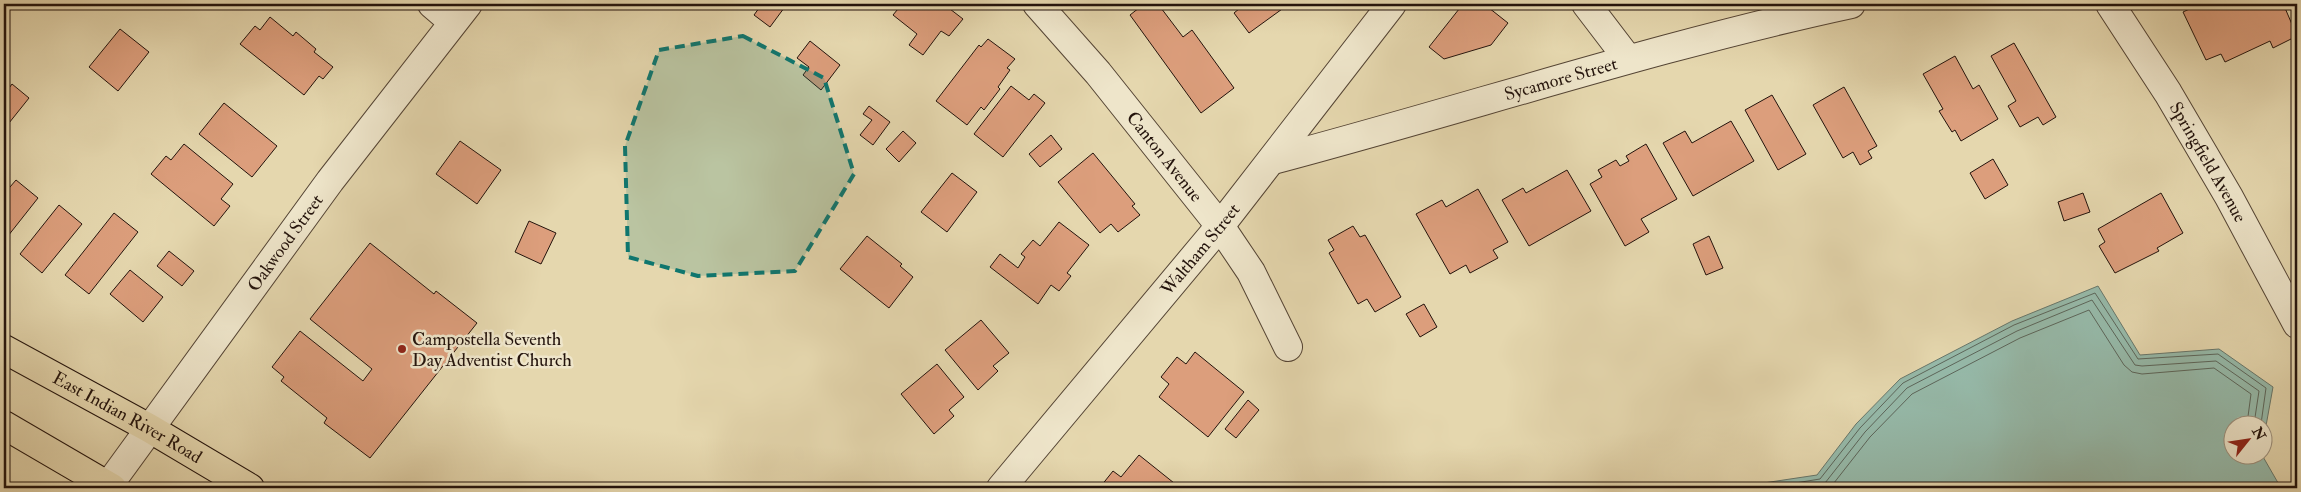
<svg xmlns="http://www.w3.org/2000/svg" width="2301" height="492" font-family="'IM FELL Double Pica',serif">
	<rect width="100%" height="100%" fill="#e5d7ae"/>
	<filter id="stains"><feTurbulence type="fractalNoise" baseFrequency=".004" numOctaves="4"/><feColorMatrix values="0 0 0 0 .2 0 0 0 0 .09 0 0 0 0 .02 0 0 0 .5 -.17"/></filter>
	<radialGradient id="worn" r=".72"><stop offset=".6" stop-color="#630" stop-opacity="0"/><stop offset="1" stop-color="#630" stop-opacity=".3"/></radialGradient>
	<path fill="#96baaa" stroke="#68776b" d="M2098 286 2140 355 2219 349 2273 387 2264 437V424H2234V454L2262 455 2281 488H1730L1817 475 1856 424 1900 379 2012 321Z"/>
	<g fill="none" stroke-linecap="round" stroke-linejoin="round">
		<g stroke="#5c665b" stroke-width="1">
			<path d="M1764 488 1820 479 1860 428 1903 383 2014 325 2095 293 2138 359 2218 354 2266 388 2261 424"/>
			<path d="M1806 488 1825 483 1865 432 1907 388 2017 331 2092 300 2135 365 2142 366 2216 361 2259 391 2254 424"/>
			<path d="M1830 488 1870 437 1912 394 2020 338 2089 310 2124 365 2132 372 2142 374 2214 368 2251 394 2247 424"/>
		</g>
	</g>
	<g fill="#dc9e7c" stroke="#23130c">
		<path d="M762 4H787L770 27 754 15Z"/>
		<path d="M902 4H955L950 9 963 19 949 36 941 31 923 55 909 45 917 34 893 15Z"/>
		<path d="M1144 4H1158L1183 37 1192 30 1234 88 1201 113 1130 15Z"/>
		<path d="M1245 4H1244H1289L1249 33 1234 13Z"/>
		<path d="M1463 4 1474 6 1484 4 1508 23 1491 45 1444 59 1429 47Z"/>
		<path d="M2200 4H2293L2285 8 2297 36 2273 48 2270 41 2225 62 2221 54 2206 60 2183 12Z"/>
		<path d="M270 17 293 36 296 32 316 49 314 52 333 67 323 79 319 76 304 95 240 44 255 26 260 30Z"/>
		<path d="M120 29 149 52 118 91 89 67Z"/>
		<path d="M988 39 1015 59 1007 68 1010 70 998 87 1000 89 984 110 981 107 967 125 936 101 979 45 981 47Z"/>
		<path d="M810 41 840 65 821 90 803 75 809 67 797 58Z"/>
		<path d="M2014 43 2056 117 2043 125 2038 117 2020 127 2008 106 2016 101 1991 56Z"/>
		<path d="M1955 56 1973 89 1979 85 1998 119 1961 141 1955 130 1952 132 1939 111 1943 109 1923 74Z"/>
		<path d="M12 84 29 98 9 123 4 118V95Z"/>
		<path d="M1011 86 1029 100 1034 94 1045 103 1003 157 974 134Z"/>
		<path d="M1844 87 1877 146 1868 151 1872 158 1860 165 1853 152 1843 158 1813 105Z"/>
		<path d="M1772 95 1806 154 1778 170 1745 110Z"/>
		<path d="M224 103 277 146 252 177 199 134Z"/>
		<path d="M869 106 890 122 873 145 860 135 872 120 863 114Z"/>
		<path d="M1731 121 1754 161 1693 196 1663 143 1685 131 1692 143Z"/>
		<path d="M903 131 916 143 899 162 886 149Z"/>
		<path d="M1051 135 1062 149 1040 167 1029 154Z"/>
		<path d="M460 141 501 170 477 204 436 174Z"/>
		<path d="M184 144 233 184 221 199 230 206 214 226 151 174 166 156 171 160Z"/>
		<path d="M1646 144 1677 199 1641 219 1649 232 1625 246 1590 184 1602 177 1598 170 1616 160 1620 166 1629 161 1626 156Z"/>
		<path d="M1093 153 1135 204 1132 206 1140 215 1118 232 1111 224 1100 233 1058 182Z"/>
		<path d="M1993 159 2008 185 1985 199 1970 173Z"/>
		<path d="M1567 170 1591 211 1529 246 1502 200 1523 188 1526 193Z"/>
		<path d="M952 173 977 192 947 232 921 212Z"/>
		<path d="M16 180 38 198 4 241V194Z"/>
		<path d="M1478 189 1508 242 1493 250 1498 258 1470 273 1466 265 1450 274 1416 214 1442 200 1446 207Z"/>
		<path d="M2083 193 2090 212 2064 221 2058 202Z"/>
		<path d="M2161 193 2183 233 2157 248 2159 251 2115 273 2099 246 2105 242 2098 229Z"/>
		<path d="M59 205 82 224 42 273 20 254Z"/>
		<path d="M114 213 138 232 89 294 65 275Z"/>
		<path d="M529 221 556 233 541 264 515 252Z"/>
		<path d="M1059 222 1089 245 1067 273 1071 276 1059 291 1051 285 1038 304 990 267 1000 254 1018 268 1025 257 1021 254 1033 240 1040 246Z"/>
		<path d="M1353 226 1360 237 1365 235 1401 297 1375 312 1367 299 1358 304 1329 253 1334 250 1328 240Z"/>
		<path d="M867 236 902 264 900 266 913 277 889 308 840 269Z"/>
		<path d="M1709 236 1723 268 1706 275 1693 244Z"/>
		<path d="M370 243 434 294 436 291 477 323 370 458 324 423 327 418 281 381 284 377 272 367 300 331 363 381 372 369 310 319Z"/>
		<path d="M169 251 194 271 182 286 157 266Z"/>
		<path d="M130 270 163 297 143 322 110 294Z"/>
		<path d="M1424 304 1437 327 1420 337 1406 314Z"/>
		<path d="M981 320 1009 353 993 366 998 371 978 390 945 350Z"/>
		<path d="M1195 352 1244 392 1208 437 1159 397 1169 384 1161 377 1177 357 1186 364Z"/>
		<path d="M937 364 964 397 949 410 954 416 934 434 901 394Z"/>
		<path d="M1248 400 1259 410 1236 438 1225 429Z"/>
		<path d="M1139 455 1174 483 1170 488H1104L1101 486 1113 471 1121 477Z"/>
	</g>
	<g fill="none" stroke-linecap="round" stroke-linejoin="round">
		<defs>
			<g id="street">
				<path d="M432 4 453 22"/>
				<path id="s1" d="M1037 4 1098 73 1220 226 1251 272 1288 347"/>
				<path d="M1586 4 1628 59"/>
				<path id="s2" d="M2110 4 2168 93 2229 197 2297 324"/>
				<path id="s3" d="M1273 160C1466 109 1656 46 1851 4"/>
				<path id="s4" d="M108 486 330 181 468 4"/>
				<path id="s5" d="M1001 488 1220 226 1392 4"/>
			</g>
			<g id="primary">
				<path id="s6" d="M4 349 149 428 250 488"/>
				<path d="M4 425 112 488"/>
			</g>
		</defs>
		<use href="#street" stroke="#544434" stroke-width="30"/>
		<use href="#primary" stroke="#23130c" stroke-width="30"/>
		<use href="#street" stroke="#eee5ca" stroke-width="28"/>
		<use href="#primary" stroke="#e5d7ae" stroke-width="28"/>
	</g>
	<path fill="#0f766e" fill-opacity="0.2" stroke="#0f766e" stroke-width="4" stroke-dasharray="10 6" stroke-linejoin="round" d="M743 36 824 78 854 174 795 271 698 276 628 257 625 146 659 50Z"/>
	<circle fill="#8f2418" stroke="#eee5ca" stroke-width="2" cx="402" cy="349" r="5"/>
	<g text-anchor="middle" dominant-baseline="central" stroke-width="5" stroke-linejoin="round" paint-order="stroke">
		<g font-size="18" fill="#23130c" stroke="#eee5ca">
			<text stroke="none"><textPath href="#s3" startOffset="299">Sycamore Street</textPath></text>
			<text stroke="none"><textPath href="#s1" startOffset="199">Canton Avenue</textPath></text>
			<text stroke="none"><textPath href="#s2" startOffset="186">Springfield Avenue</textPath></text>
			<text stroke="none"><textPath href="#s4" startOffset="301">Oakwood Street</textPath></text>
			<text stroke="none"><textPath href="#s5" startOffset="311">Waltham Street</textPath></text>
			<text stroke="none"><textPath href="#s6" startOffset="141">East Indian River Road</textPath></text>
		</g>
		<g font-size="18" fill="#23130c" stroke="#eee5ca" text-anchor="start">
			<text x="412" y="339">Campostella Seventh<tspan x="412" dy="21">Day Adventist Church</tspan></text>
		</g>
	</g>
	<rect width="2301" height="492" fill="none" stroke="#e5d7ae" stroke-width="20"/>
	<rect x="5" y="5" width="2291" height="482" fill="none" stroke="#23130c" stroke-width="2.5"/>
	<rect x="10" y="10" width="2281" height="472" fill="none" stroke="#23130c"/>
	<g transform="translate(2248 440) rotate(60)"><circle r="24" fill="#eee5ca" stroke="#9d917e"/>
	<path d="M0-4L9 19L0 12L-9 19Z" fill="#8f2418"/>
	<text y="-8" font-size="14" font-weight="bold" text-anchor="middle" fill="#23130c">N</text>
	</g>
	<rect width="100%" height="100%" filter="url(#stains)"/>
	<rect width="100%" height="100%" fill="url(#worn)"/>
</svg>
